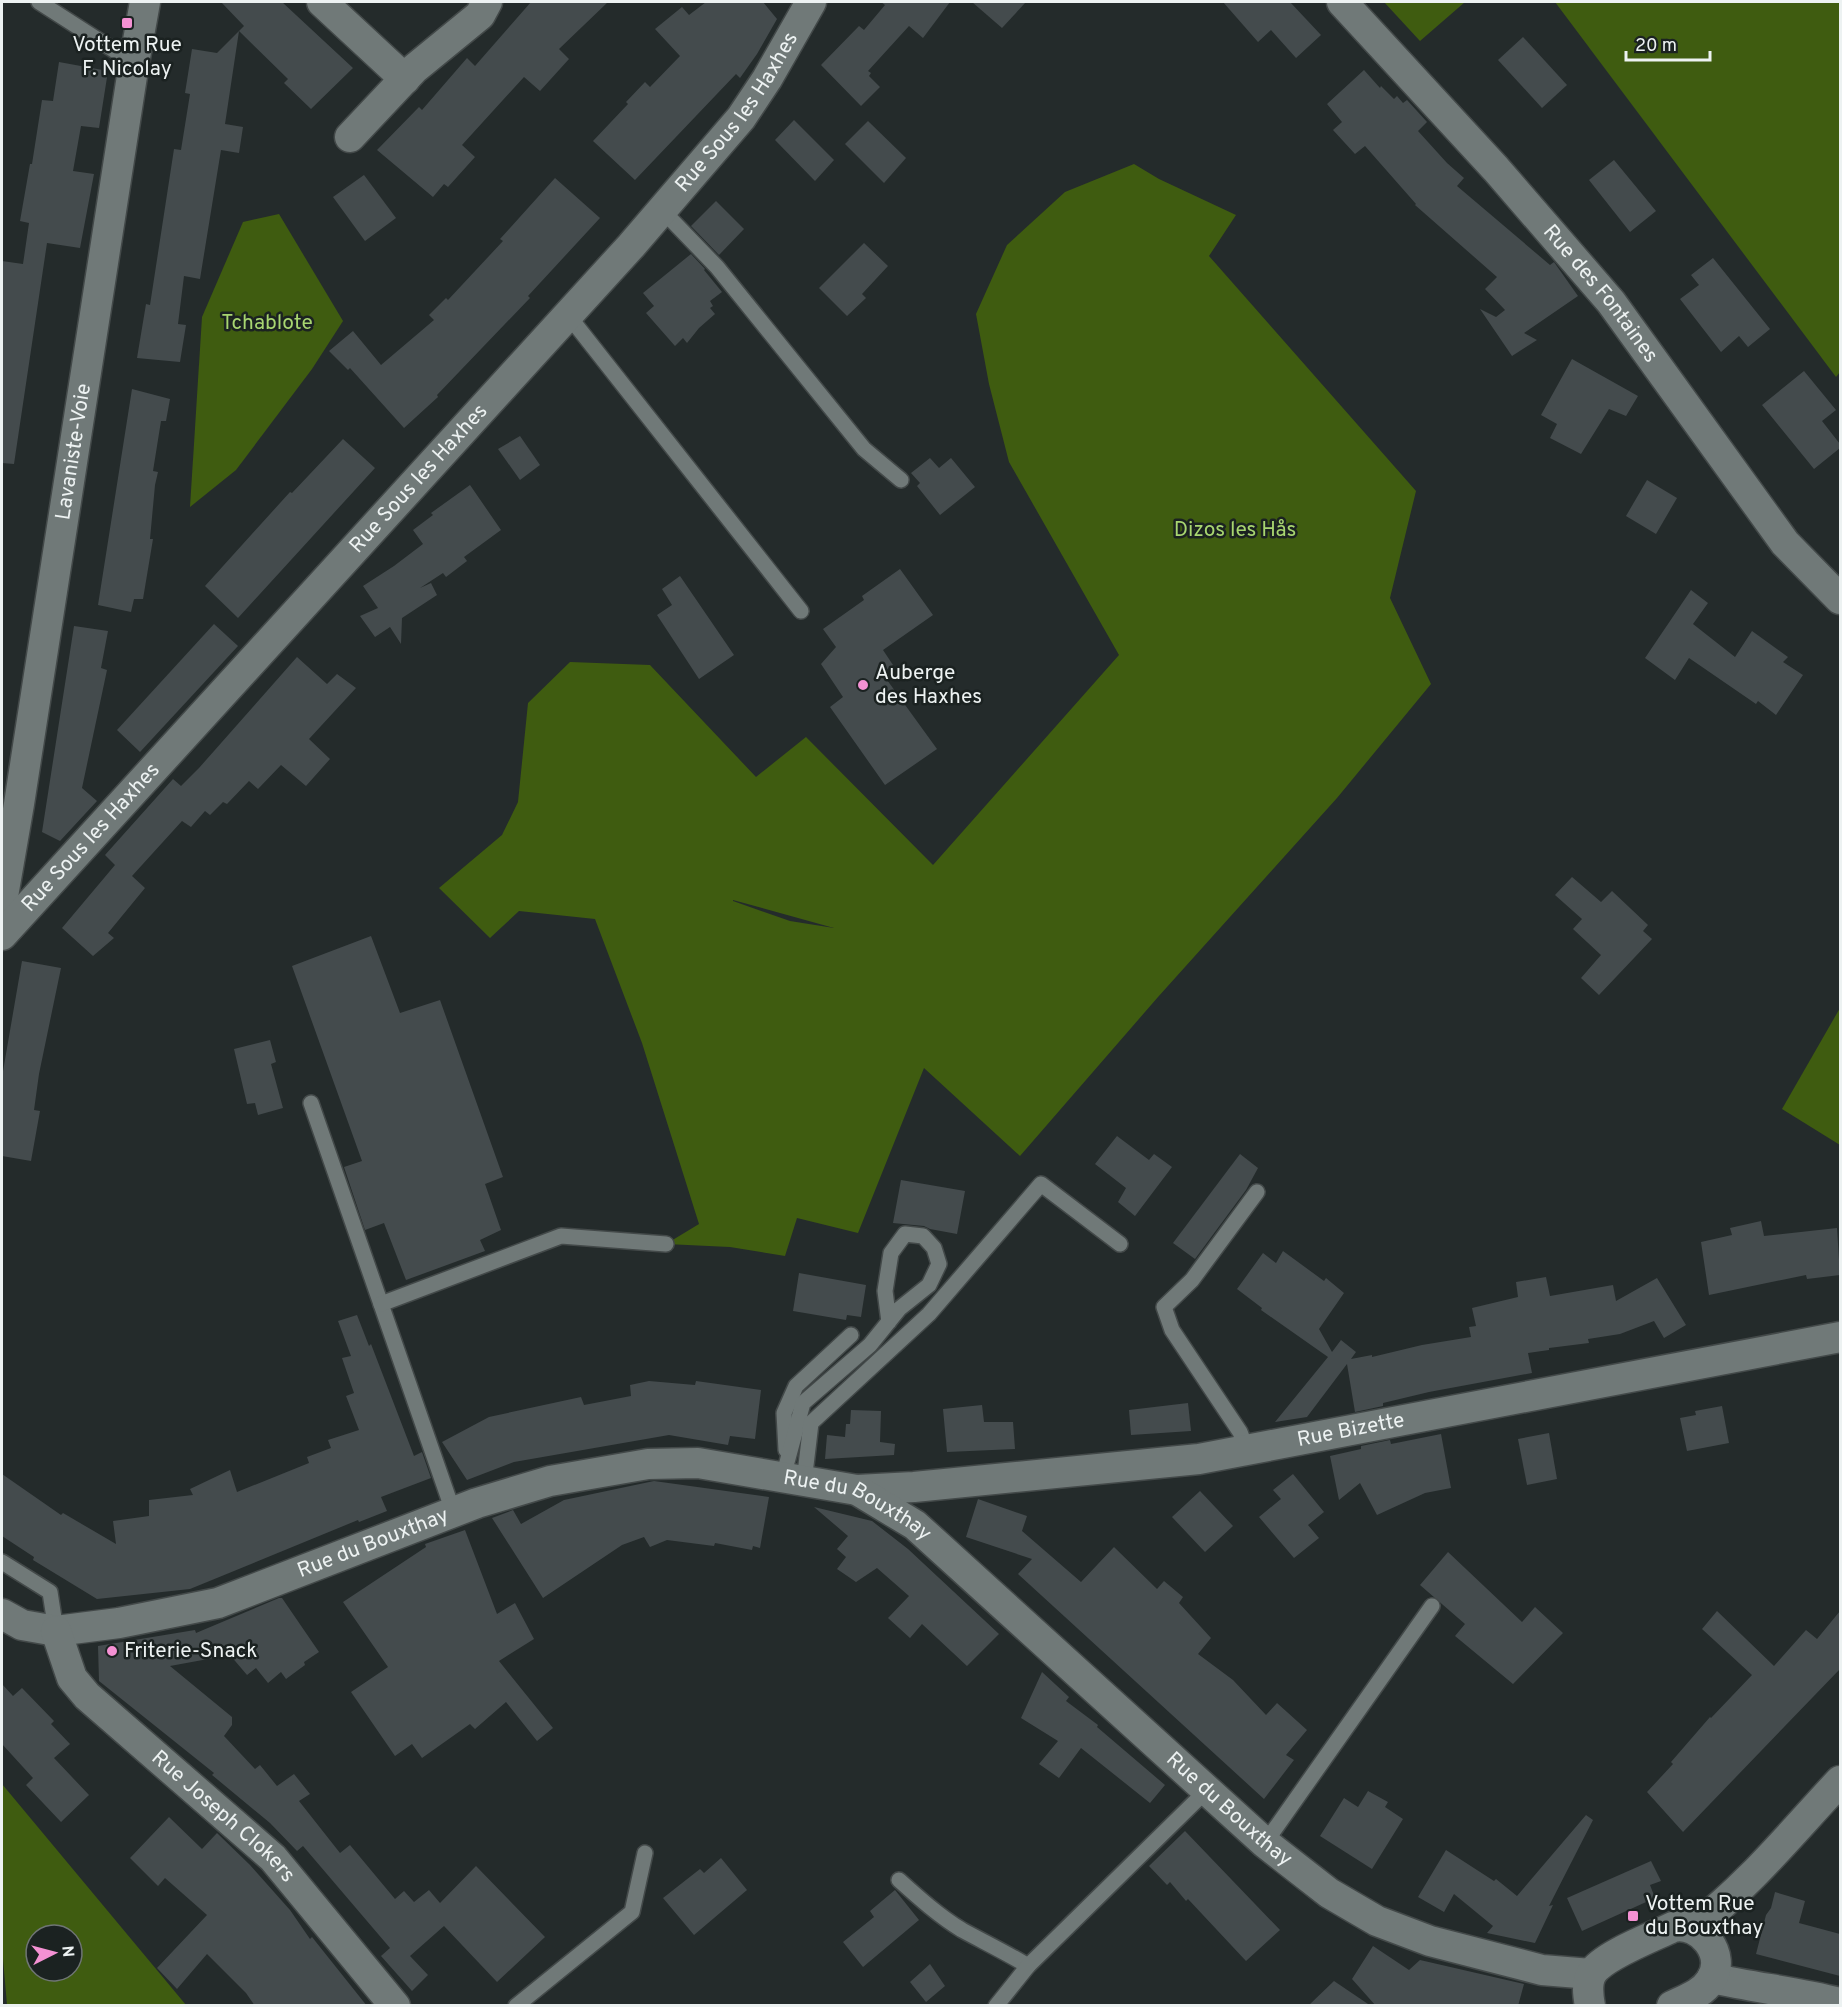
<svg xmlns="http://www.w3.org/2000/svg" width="1842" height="2007" font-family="Overpass,sans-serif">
	<rect width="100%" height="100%" fill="#242b2b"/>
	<g fill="#3f5c10" fill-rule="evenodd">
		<path d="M1384 2H1465L1420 41Z"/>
		<path d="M1555 2H1840V372L1836 377Z"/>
		<path d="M1134 164 1159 179 1236 215 1209 256 1416 491 1390 598 1431 684 1337 798 1158 997 1020 1156 924 1068 858 1233 797 1218 785 1256 730 1247 666 1244 699 1224 642 1043 595 919 519 911 490 938 439 888 502 835 518 802 528 703 570 662 650 665 756 777 806 737 933 865 1119 655 1009 462 989 384 976 314 1007 245 1065 192ZM733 901V900L834 928 790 921Z"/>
		<path d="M279 214 343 321 312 369 236 470 190 507 202 317 243 222Z"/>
		<path d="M1840 1008V1145L1782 1109Z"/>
		<path d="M2 1784 186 2005H7L2 1947ZM36 1935H72V1971H36Z"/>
	</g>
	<g fill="#444b4d">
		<path d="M221 2H282L353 68 311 109 284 83 288 79 239 31 225 124 243 127 239 153 221 150 200 279 184 276 178 324 186 325 180 362 137 358 146 304 150 305 174 149 181 150 190 94 185 93 192 49 217 53 244 26Z"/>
		<path d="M531 2H608L559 49 569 59 540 91 524 77 462 145 475 157 448 187 444 184 433 197 377 150 419 107 422 110 467 58 475 66Z"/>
		<path d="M706 2H763L777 19 757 54 740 78 736 74 635 180 593 141 628 104 626 102 645 82 650 87 680 56 655 29 682 7 689 15Z"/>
		<path d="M881 2H950L923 38 909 26 868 71 871 73 869 76 880 87 861 106 821 65 859 26 864 30 885 5Z"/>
		<path d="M972 2H1026L1002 28Z"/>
		<path d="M1223 2H1290L1321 35 1296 58 1271 30 1258 42Z"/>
		<path d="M1523 37 1567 85 1542 108 1498 60Z"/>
		<path d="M59 62 108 71 99 128 81 126 73 171 94 174 80 248 47 243 14 464 2 463V261L23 264 29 223 20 221 30 164H32L42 100 53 101Z"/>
		<path d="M1364 70 1380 88 1381 86 1394 99 1397 96 1403 103 1407 100 1427 122 1418 131 1447 163 1464 178 1457 186 1550 265 1554 262 1578 296 1524 333 1537 340 1512 356 1480 309 1496 317 1505 310 1485 289 1497 277 1415 205 1416 204 1365 146 1355 154 1333 130 1342 122 1327 104Z"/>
		<path d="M794 120 834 160 815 181 775 140Z"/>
		<path d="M868 121 906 158 884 183 845 144Z"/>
		<path d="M1614 160 1656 211 1630 232 1589 180Z"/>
		<path d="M364 175 396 218 365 241 333 197Z"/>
		<path d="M555 178 600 218 528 296 530 298 437 395 438 397 404 428 350 368 348 370 329 351 353 331 381 365 434 320 429 315 446 298 448 300 503 241 500 239Z"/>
		<path d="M716 201 744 229 719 255 691 226Z"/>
		<path d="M864 243 888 266 862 294 866 298 847 316 819 288Z"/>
		<path d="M691 254 705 269 704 270 722 292 710 301 713 306 710 308 715 314 699 328 687 343 683 338 675 346 646 313 654 306 643 293Z"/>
		<path d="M1713 258 1770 329 1748 347 1739 336 1721 352 1680 299 1699 285 1691 275Z"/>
		<path d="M1572 359 1638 396 1626 416 1609 409 1581 454 1550 438 1557 424 1541 415Z"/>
		<path d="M1804 371 1836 410 1822 421 1840 444V448L1814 469 1762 405Z"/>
		<path d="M132 389 170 399 166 421H161L153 471 158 472 155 485 150 539H153L143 599H134L131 612 98 605Z"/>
		<path d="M520 436 540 465 520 480 498 449Z"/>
		<path d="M343 439 375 468 238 618 205 586 290 492 292 493Z"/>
		<path d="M930 458 939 468 951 458 975 487 940 515 917 486 920 483 911 473Z"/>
		<path d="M1647 480 1677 498 1656 534 1626 516Z"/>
		<path d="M470 485 501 530 464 557 467 561 446 577 443 573 420 588 431 583 437 595 402 618 401 644 390 627 375 637 360 616 378 608 363 586 394 566 423 544 413 530 433 515 431 513Z"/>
		<path d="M900 569 933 615 883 650 893 665 882 673 937 749 885 785 830 707 843 697 821 664 836 647 823 629 864 600 862 596Z"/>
		<path d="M680 576 734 655 699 679 657 615 672 605 662 589Z"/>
		<path d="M1691 590 1708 603 1693 624 1735 657 1752 631 1788 657 1783 662 1803 675 1776 715 1758 701 1756 704 1689 658 1675 680 1645 658Z"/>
		<path d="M214 624 238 646 140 752 117 730Z"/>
		<path d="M74 626 108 631 101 668 107 670 82 788 97 801 60 841 42 832Z"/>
		<path d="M297 657 327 684 337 674 356 688 309 739 330 759 306 786 281 765 258 789 249 781 227 804 223 802 210 815 205 811 191 827 182 821 132 876 145 888 108 933 114 938 93 956 62 928 115 865 105 855 173 779 181 786 199 768Z"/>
		<path d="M1572 877 1601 902 1612 891 1648 925 1643 931 1652 939 1599 995 1581 978 1601 955 1573 929 1582 919 1555 895Z"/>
		<path d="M371 936 400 1013 440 1000 503 1177 485 1184 501 1230 480 1240 485 1251 406 1280 384 1223 365 1230 344 1167 362 1161 292 966Z"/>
		<path d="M22 961 61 968 39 1074 34 1110 40 1111 31 1161 2 1156V1077Z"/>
		<path d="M270 1040 276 1062 271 1064 283 1108 258 1115 255 1103 247 1104 234 1049Z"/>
		<path d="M1117 1136 1149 1160 1154 1154 1172 1167 1135 1216 1118 1202 1126 1188 1095 1164Z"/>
		<path d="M1240 1154 1258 1168 1246 1190 1195 1259 1173 1243Z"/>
		<path d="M901 1180 965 1191 957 1234 930 1229 924 1226 893 1223Z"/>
		<path d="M1761 1221 1764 1236 1837 1228 1840 1275 1807 1279 1806 1275 1709 1295 1701 1242 1732 1235 1730 1228Z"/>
		<path d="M1283 1251 1324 1281 1326 1278 1344 1293 1319 1329 1332 1352 1341 1340 1356 1352 1351 1359 1372 1355V1357L1422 1345 1471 1337 1469 1327 1476 1326 1472 1308 1518 1297 1516 1282 1546 1277 1550 1296 1613 1285 1616 1301 1657 1278 1686 1325 1664 1338 1654 1321 1620 1334 1588 1339 1589 1343 1549 1348V1350L1528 1353 1532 1373 1429 1392 1383 1403V1406L1355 1412 1347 1364 1307 1417 1275 1422 1328 1357 1261 1310 1262 1308 1237 1289 1263 1253 1276 1263Z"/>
		<path d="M799 1273 866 1285 861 1317 847 1315 846 1320 793 1311Z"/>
		<path d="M357 1315 369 1346 371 1344 414 1456 422 1452 431 1478 381 1497 387 1511 359 1522 358 1520 190 1589 97 1599 33 1560 34 1557 2 1536V1474L61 1515 63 1513 116 1544 113 1521 149 1516V1500L193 1495 190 1489 230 1470 237 1492 309 1463 307 1457 331 1448 328 1440 359 1430 346 1396 354 1393 342 1358 351 1356 338 1321Z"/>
		<path d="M649 1381 695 1385 696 1381 761 1390 755 1439 730 1436 728 1445 669 1435 514 1462 467 1480 442 1442 489 1417 581 1397 584 1405 631 1396 630 1385Z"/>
		<path d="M1188 1403 1191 1431 1131 1435 1129 1410Z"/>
		<path d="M982 1405 984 1422H1013L1015 1449 947 1452 943 1409Z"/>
		<path d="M1722 1406 1729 1443 1687 1451 1680 1418 1696 1415 1695 1411Z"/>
		<path d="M851 1410 881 1411 880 1442 895 1444 894 1455 825 1459 827 1435 845 1437 846 1424H850Z"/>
		<path d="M1549 1433 1557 1479 1527 1485 1518 1439Z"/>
		<path d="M1441 1434 1451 1488 1425 1493 1377 1515 1360 1483 1339 1500 1330 1456 1361 1449V1446L1390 1440 1391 1444Z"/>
		<path d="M1293 1474 1324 1512 1308 1525 1319 1538 1294 1558 1259 1517 1281 1499 1273 1490Z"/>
		<path d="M654 1481 769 1497 760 1548 753 1546 752 1550 715 1543 714 1546 667 1540 650 1547 644 1537 622 1545 543 1598 492 1518 513 1510 521 1524 564 1500Z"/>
		<path d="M1200 1491 1233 1526 1205 1552 1172 1517Z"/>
		<path d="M978 1499 1027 1516 1022 1531 1081 1582 1114 1547 1157 1589 1164 1581 1183 1597 1179 1603 1211 1638 1198 1654 1233 1680 1266 1715 1277 1703 1307 1730 1286 1755 1294 1760 1264 1799 1018 1574 1032 1559 966 1537Z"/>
		<path d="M814 1507 872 1521 908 1549 999 1634 967 1666 922 1624 910 1638 888 1618 909 1596 877 1568 856 1582 837 1569 846 1557 837 1549 848 1536Z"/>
		<path d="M465 1530 497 1614 515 1603 534 1639 499 1661 553 1728 537 1741 506 1702 475 1729 470 1724 422 1758 412 1744 395 1756 351 1692 388 1667 343 1602 426 1547 425 1544Z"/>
		<path d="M1448 1552 1522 1622 1535 1607 1563 1633 1513 1684 1455 1636 1465 1624 1420 1585Z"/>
		<path d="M279 1598H282L319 1652 304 1662 305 1665 286 1679 281 1672 268 1683 256 1668 247 1675 230 1655 170 1666 232 1717V1725L224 1736 255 1769 260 1765 277 1786 294 1774 310 1794 299 1801 340 1853 350 1845 395 1899 404 1891 414 1902 429 1890 440 1903 476 1866 545 1937 497 1982 444 1926 410 1956 428 1975 412 1991 381 1956 390 1948 303 1846 297 1851 270 1823 212 1775 214 1773 99 1681 98 1646 195 1630 196 1633Z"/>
		<path d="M1717 1611 1774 1666 1806 1630 1817 1639 1840 1611V1669L1683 1832 1647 1792 1673 1764 1671 1762 1710 1717 1711 1718 1752 1675 1702 1629Z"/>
		<path d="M1042 1672 1069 1697 1066 1701 1098 1725 1097 1727 1165 1785 1150 1803 1081 1748 1059 1778 1039 1764 1058 1741 1021 1718Z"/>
		<path d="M2 1684 13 1696 22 1688 54 1721 51 1724 70 1744 54 1758 89 1795 61 1822 26 1785 33 1778 2 1744Z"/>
		<path d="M1368 1791 1388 1802 1385 1807 1403 1819 1372 1869 1320 1836 1344 1798 1358 1807Z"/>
		<path d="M1586 1815 1593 1820 1549 1906 1553 1905 1535 1943 1487 1933 1493 1926 1454 1894 1444 1912 1418 1897 1446 1850 1494 1881 1496 1879 1517 1896Z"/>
		<path d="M169 1817 202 1849 217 1833 250 1865 290 1910 310 1939 312 1937 367 2006H255L246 1993 207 1954 177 1989 157 1968 207 1915 165 1878 158 1886 130 1858Z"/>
		<path d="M1185 1831 1280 1930 1246 1961 1188 1899 1186 1901 1170 1882 1167 1885 1149 1866Z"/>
		<path d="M721 1858 747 1890 694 1935 663 1898 700 1869 704 1873Z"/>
		<path d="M1651 1861 1661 1881 1650 1885 1655 1898 1582 1931 1567 1898Z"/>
		<path d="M895 1890 919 1920 863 1967 843 1942 874 1917 870 1911Z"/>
		<path d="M1775 1892 1805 1901 1799 1923 1840 1934V1976L1756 1954 1766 1915 1771 1908Z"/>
		<path d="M1373 1946 1409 1970 1420 1960 1524 1984 1518 2006H1376L1352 1979Z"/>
		<path d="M930 1964 945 1986 926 2002 910 1982Z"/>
		<path d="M1334 1981 1371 2006H1308Z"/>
	</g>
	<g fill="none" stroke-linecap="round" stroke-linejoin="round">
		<defs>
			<g id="service">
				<path d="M39 2 134 63"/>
				<path d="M662 210 717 267 864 449 901 480"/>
				<path d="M568 315 801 611"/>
				<path d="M311 1103 453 1511"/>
				<path d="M381 1304 561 1236 666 1244"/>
				<path d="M786 1450 784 1413 796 1386 851 1335"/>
				<path d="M1247 1450 1240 1432 1172 1330 1164 1307 1192 1280 1257 1192"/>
				<path d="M783 1477 803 1403 870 1345 899 1309 929 1285 939 1264 934 1248 923 1236 905 1234 891 1253 885 1291 889 1322"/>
				<path d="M804 1482 811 1423 929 1314 1041 1184 1120 1244"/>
				<path d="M2 1562 50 1592 56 1631"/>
				<path d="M1265 1843 1432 1606"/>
				<path d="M899 1880C919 1898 939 1916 962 1930 984 1942 1007 1953 1028 1966"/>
				<path d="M516 2006 632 1912 645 1853"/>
				<path d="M996 2006 1028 1966 1206 1791"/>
			</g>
			<g id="minor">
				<path d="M322 2 405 79"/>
				<path id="s1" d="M1342 2 1496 169 1611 302 1785 543 1840 599"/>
				<path d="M350 137 414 69 480 15 487 2"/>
				<path id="s2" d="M2 902 19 804 134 63 145 2"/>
				<path id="s3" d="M2 935 631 246 741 118 767 79 811 2"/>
				<path id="s4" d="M857 1490 914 1487 1199 1459 1840 1337"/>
				<path id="s5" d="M2 1614 22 1625 56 1631 119 1623 218 1603 477 1503 550 1481 648 1464 698 1463 857 1490 915 1525 1265 1843 1329 1893 1377 1921 1430 1941 1542 1970 1591 1974"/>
				<path id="s6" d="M56 1631 72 1678 87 1696 273 1858 395 2006"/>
				<path d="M1693 1928C1747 1888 1794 1830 1840 1781"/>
				<path d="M1712 1978C1755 1988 1798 1992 1840 2003"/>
				<path d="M1590 2006C1588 1995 1586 1983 1592 1973 1604 1955 1653 1937 1673 1927 1701 1921 1727 1955 1711 1980 1702 1994 1686 1999 1672 2006"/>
			</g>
		</defs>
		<use href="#service" stroke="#434949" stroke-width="18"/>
		<use href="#minor" stroke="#434949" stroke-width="33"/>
		<use href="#service" stroke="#707978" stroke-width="15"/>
		<use href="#minor" stroke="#707978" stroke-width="30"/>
	</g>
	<g fill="#f491d3" stroke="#1b2221" stroke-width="2">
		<rect x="121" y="17" width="12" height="12" rx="3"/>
		<circle cx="863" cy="685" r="6"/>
		<circle cx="112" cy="1651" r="6"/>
		<rect x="1627" y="1910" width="12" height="12" rx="3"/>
	</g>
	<g text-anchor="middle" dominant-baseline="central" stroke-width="5" stroke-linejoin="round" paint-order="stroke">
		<g font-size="21" fill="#edf2f2" stroke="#1b2221" text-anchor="start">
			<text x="127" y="45" text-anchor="middle">Vottem Rue<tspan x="127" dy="24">F. Nicolay</tspan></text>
			<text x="875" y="673">Auberge<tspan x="875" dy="24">des Haxhes</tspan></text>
			<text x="124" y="1651">Friterie-Snack</text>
			<text x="1645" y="1904">Vottem Rue<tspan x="1645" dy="24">du Bouxthay</tspan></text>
		</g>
		<g font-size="21" fill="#edf2f2" stroke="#1b2221">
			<text stroke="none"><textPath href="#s3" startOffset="1104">Rue Sous les Haxhes</textPath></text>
			<text stroke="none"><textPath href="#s1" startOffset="390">Rue des Fontaines</textPath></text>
			<text stroke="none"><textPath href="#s2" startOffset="456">Lavaniste-Voie</textPath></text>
			<text stroke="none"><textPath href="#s3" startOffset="618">Rue Sous les Haxhes</textPath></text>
			<text stroke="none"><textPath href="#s3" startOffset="132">Rue Sous les Haxhes</textPath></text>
			<text stroke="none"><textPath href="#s4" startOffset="498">Rue Bizette</textPath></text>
			<text stroke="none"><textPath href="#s5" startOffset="892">Rue du Bouxthay</textPath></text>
			<text stroke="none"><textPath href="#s5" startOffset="388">Rue du Bouxthay</textPath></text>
			<text stroke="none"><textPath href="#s5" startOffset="1378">Rue du Bouxthay</textPath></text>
			<text stroke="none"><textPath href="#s6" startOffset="255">Rue Joseph Clokers</textPath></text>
		</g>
		<g font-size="21" fill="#a8d670" stroke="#1b2221">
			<text x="267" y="323">Tchablote</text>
			<text x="1235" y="530">Dizos les Hås</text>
		</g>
	</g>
	<rect width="1842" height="2007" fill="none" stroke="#edf2f2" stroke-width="6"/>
	<g transform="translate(54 1953) rotate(84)"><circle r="28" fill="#1b2221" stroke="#6f7575" stroke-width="1.5"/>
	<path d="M0-4.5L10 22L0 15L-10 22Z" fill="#f491d3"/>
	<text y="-9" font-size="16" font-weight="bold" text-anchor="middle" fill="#edf2f2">N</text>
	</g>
	<path d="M1626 51v9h84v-9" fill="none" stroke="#edf2f2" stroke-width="3"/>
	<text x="1635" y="51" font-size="18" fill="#edf2f2" stroke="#1b2221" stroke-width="4.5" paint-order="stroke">20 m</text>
</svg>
